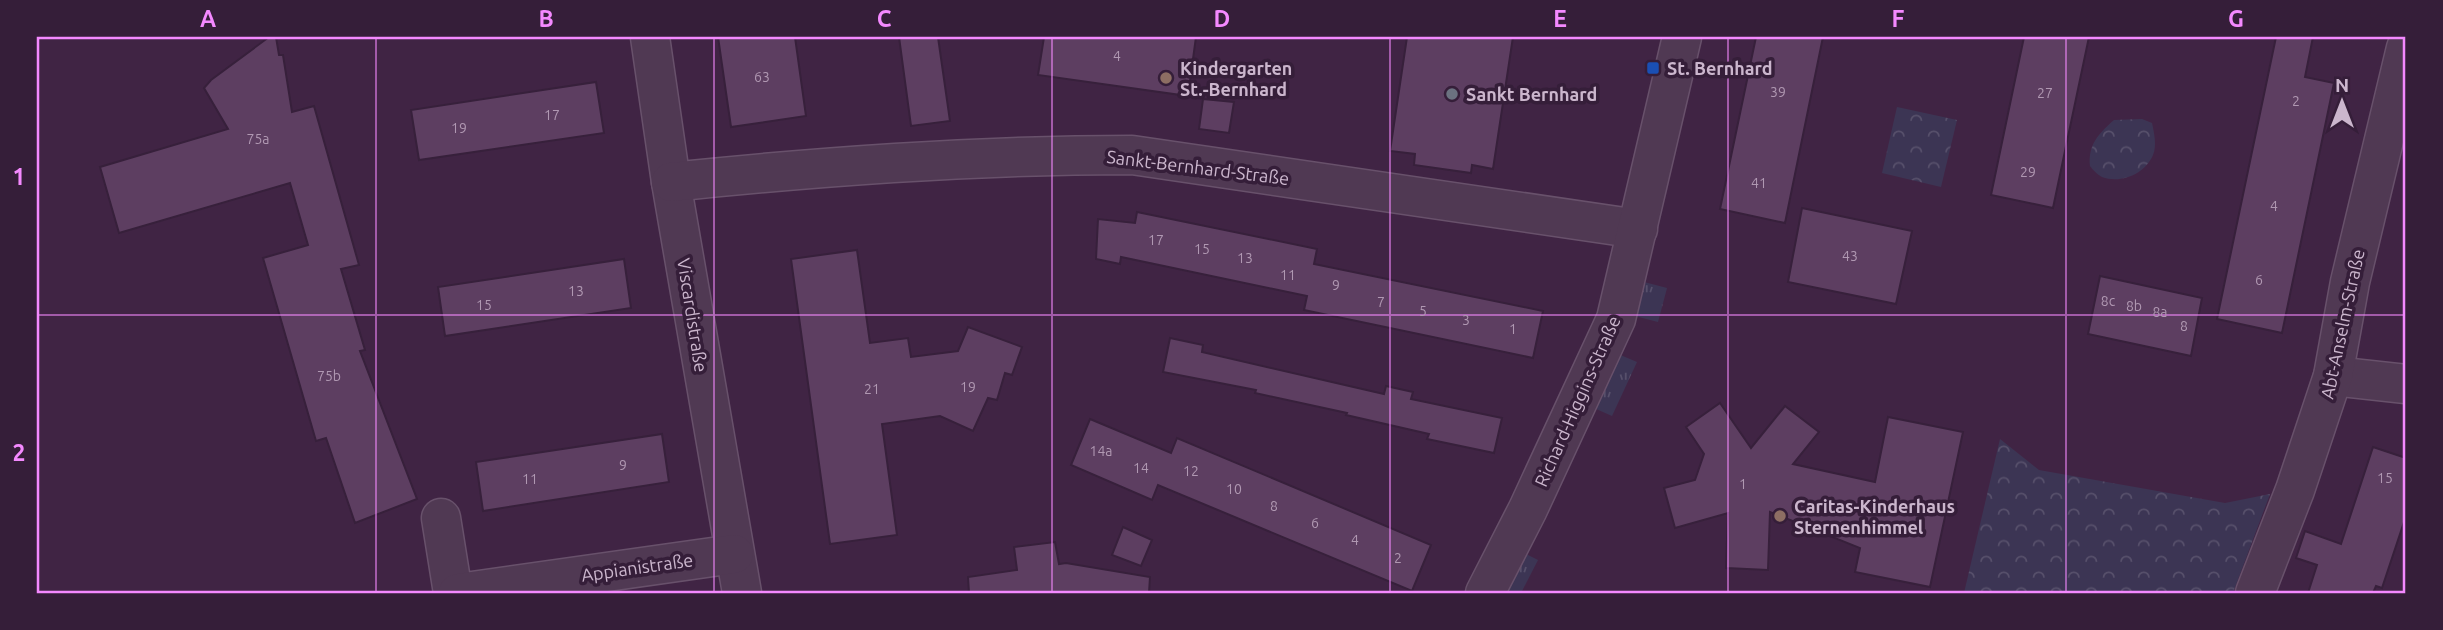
<svg xmlns="http://www.w3.org/2000/svg" width="2443" height="630" font-family="Ubuntu,sans-serif">
	<defs>
		<pattern id="grass-tufts" width="24" height="20" patternUnits="userSpaceOnUse" patternTransform="scale(1.75)"><rect width="24" height="20" fill="#3c3554"/><path d="M3 7l-1-3M5 7V3M7 7l1-3M15 17l-1-3M17 17v-4M19 17l1-3" fill="none" stroke="#57506b"/></pattern>
		<pattern id="park-crowns" width="20" height="18" patternUnits="userSpaceOnUse" patternTransform="scale(1.75)"><rect width="20" height="18" fill="#3c3554"/><path d="M2 6a3 3 0 1 1 6 0M12 15a3 3 0 1 1 6 0" fill="none" stroke="#57506b"/></pattern>
	</defs>
	<rect width="100%" height="100%" fill="#402444"/>
	<g fill="url(#grass-tufts)">
		<path d="M1644 282 1667 288 1658 322 1635 316Z"/>
		<path d="M1618 354 1637 362 1612 416 1594 408Z"/>
		<path d="M1520 551 1538 560 1521 593H1499Z"/>
	</g>
	<g fill="url(#park-crowns)">
		<path d="M1897 107 1957 120 1941 187 1882 173Z"/>
		<path d="M2142 119 2152 123C2154 133 2157 145 2153 155 2145 174 2121 184 2102 177 2098 175 2093 170 2090 166 2088 145 2098 134 2114 120Z"/>
		<path d="M2000 439 2039 470 2225 503 2270 494 2233 593H1964Z"/>
	</g>
	<g fill="#5d3e61" stroke="#37203b" stroke-width="2">
		<path d="M269 37H276L279 55H283L292 112 314 106 359 265 341 269 365 350 360 351 417 499 355 523 326 438 316 441 263 258 308 245 290 183 119 233 100 167 228 129 204 88 211 80Z"/>
		<path d="M718 37H795L806 116 731 127Z"/>
		<path d="M899 37H938L950 121 911 126Z"/>
		<path d="M1044 37H1196L1188 96 1038 75Z"/>
		<path d="M1407 37H1513L1493 169 1472 165 1471 173 1414 165 1415 154 1390 151Z"/>
		<path d="M1756 37H1823L1785 223 1720 209Z"/>
		<path d="M2024 37H2089L2053 208 1991 195Z"/>
		<path d="M2276 37H2313L2305 77 2334 83 2282 333 2217 319Z"/>
		<path d="M596 82 604 133 419 160 411 110Z"/>
		<path d="M1203 99 1234 102 1229 133 1199 129Z"/>
		<path d="M1802 208 1912 231 1896 304 1788 282Z"/>
		<path d="M1137 212 1317 249 1314 264 1543 311 1533 358 1304 310 1307 296 1121 257 1120 264 1096 259 1098 219 1135 223Z"/>
		<path d="M857 250 870 343 908 338 911 357 958 351 968 327 1022 347 1012 375 1005 373 997 400 988 398 973 431 940 416 882 424 897 535 830 544 791 259Z"/>
		<path d="M624 259 631 308 445 336 438 287Z"/>
		<path d="M2100 276 2202 298 2191 356 2088 334Z"/>
		<path d="M1170 338 1203 345 1202 352 1384 394 1386 386 1413 392 1411 399 1502 418 1494 453 1427 439 1429 434 1346 415 1347 413 1255 393 1256 390 1163 372Z"/>
		<path d="M1720 403 1751 448 1785 406 1819 432 1793 464 1875 482 1888 417 1963 432 1930 587 1855 572 1860 548 1770 512 1768 570 1726 568 1728 513 1675 528 1664 488 1695 480 1704 454 1686 427Z"/>
		<path d="M1090 419 1171 453 1177 438 1431 545 1412 591 1158 485 1152 500 1071 465Z"/>
		<path d="M662 434 669 482 483 511 476 462Z"/>
		<path d="M2373 447 2406 458V516L2382 588 2376 586 2373 593H2308L2317 565 2296 558 2305 531 2341 544Z"/>
		<path d="M1123 527 1152 540 1141 566 1112 555Z"/>
		<path d="M1055 542 1059 564 1066 563 1150 577 1149 593H969L968 577 1017 570 1014 547Z"/>
	</g>
	<g fill="none" stroke-linecap="round" stroke-linejoin="round">
		<defs>
			<g id="minor">
				<path d="M650 37 671 182 742 593"/>
				<path d="M671 182C824 166 978 155 1132 155L1638 229"/>
				<path d="M2333 376 2406 384"/>
				<path d="M441 518 453 593"/>
				<path d="M458 593 734 554"/>
				<path d="M1485 593 1528 509 1616 319 1682 37"/>
				<path d="M2255 593 2295 490 2333 376 2350 282 2406 48"/>
			</g>
		</defs>
		<use href="#minor" stroke="#68516b" stroke-width="41"/>
		<use href="#minor" stroke="#503953" stroke-width="38"/>
	</g>
	<path fill="none" stroke="#f489ff" stroke-width="2" stroke-opacity="0.55" d="M376 37V593M714 37V593M1052 37V593M1390 37V593M1728 37V593M2066 37V593M37 315H2406"/>
	<rect fill="#1a4fb4" stroke="#351e39" stroke-width="2.5" x="1646" y="61" width="14" height="14" rx="3.5"/>
	<g fill="#8d6e63" stroke="#351e39" stroke-width="2.5">
		<circle cx="1166" cy="78" r="7"/>
		<circle cx="1780" cy="516" r="7"/>
	</g>
	<circle fill="#6b7280" stroke="#351e39" stroke-width="2.5" cx="1452" cy="94" r="7"/>
	<g text-anchor="middle" dominant-baseline="central" stroke-width="7" stroke-linejoin="round" paint-order="stroke">
		<g font-size="14" fill="#b098b2">
			<text x="1117" y="56">4</text>
			<text x="762" y="77">63</text>
			<text x="1778" y="92">39</text>
			<text x="2045" y="93">27</text>
			<text x="2296" y="101">2</text>
			<text x="552" y="115">17</text>
			<text x="459" y="128">19</text>
			<text x="258" y="139">75a</text>
			<text x="2028" y="172">29</text>
			<text x="1759" y="183">41</text>
			<text x="2274" y="206">4</text>
			<text x="1156" y="240">17</text>
			<text x="1202" y="249">15</text>
			<text x="1850" y="256">43</text>
			<text x="1245" y="258">13</text>
			<text x="1288" y="275">11</text>
			<text x="2259" y="280">6</text>
			<text x="1336" y="285">9</text>
			<text x="576" y="291">13</text>
			<text x="2108" y="301">8c</text>
			<text x="1381" y="302">7</text>
			<text x="484" y="305">15</text>
			<text x="2134" y="306">8b</text>
			<text x="1423" y="311">5</text>
			<text x="2160" y="312">8a</text>
			<text x="1466" y="320">3</text>
			<text x="2184" y="326">8</text>
			<text x="1513" y="329">1</text>
			<text x="329" y="376">75b</text>
			<text x="968" y="387">19</text>
			<text x="872" y="389">21</text>
			<text x="1101" y="451">14a</text>
			<text x="623" y="465">9</text>
			<text x="1141" y="468">14</text>
			<text x="1191" y="471">12</text>
			<text x="2385" y="478">15</text>
			<text x="530" y="479">11</text>
			<text x="1743" y="484">1</text>
			<text x="1234" y="489">10</text>
			<text x="1274" y="506">8</text>
			<text x="1315" y="523">6</text>
			<text x="1355" y="540">4</text>
			<text x="1398" y="558">2</text>
		</g>
		<g font-size="18" font-weight="bold" fill="#cbb6cd" stroke="#351e39" text-anchor="start">
			<text x="1180" y="68">Kindergarten<tspan x="1180" dy="21">St.-Bernhard</tspan></text>
			<text x="1667" y="68">St. Bernhard</text>
			<text x="1466" y="94">Sankt Bernhard</text>
			<text x="1794" y="506">Caritas-Kinderhaus<tspan x="1794" dy="21">Sternenhimmel</tspan></text>
		</g>
		<g font-size="18" fill="#cbb6cd" stroke="#351e39">
			<text transform="translate(1198 167) rotate(7)">Sankt-Bernhard-Straße</text>
			<text transform="translate(693 315) rotate(81)">Viscardistraße</text>
			<text transform="translate(2342 324) rotate(-78)">Abt-Anselm-Straße</text>
			<text transform="translate(1577 401) rotate(-66)">Richard-Higgins-Straße</text>
			<text transform="translate(637 567) rotate(-8)">Appianistraße</text>
		</g>
	</g>
	<rect width="2443" height="630" fill="none" stroke="#351e39" stroke-width="77"/>
	<g transform="translate(2342 102)" stroke="#351e39" stroke-width="5" paint-order="stroke">
	<path d="M0-5L12 26L0 18L-12 26Z" fill="#cbb6cd"/>
	<text y="-10" font-size="19" font-weight="bold" text-anchor="middle" fill="#cbb6cd">N</text>
	</g>
	<rect x="38" y="38" width="2366" height="554" fill="none" stroke="#f489ff" stroke-width="2.5"/>
	<g font-size="23" text-anchor="middle" font-weight="bold" fill="#f489ff">
		<text x="208" y="27">A</text>
		<text x="546" y="27">B</text>
		<text x="884" y="27">C</text>
		<text x="1222" y="27">D</text>
		<text x="1560" y="27">E</text>
		<text x="1898" y="27">F</text>
		<text x="2236" y="27">G</text>
		<text x="19" y="185">1</text>
		<text x="19" y="461">2</text>
	</g>
</svg>
